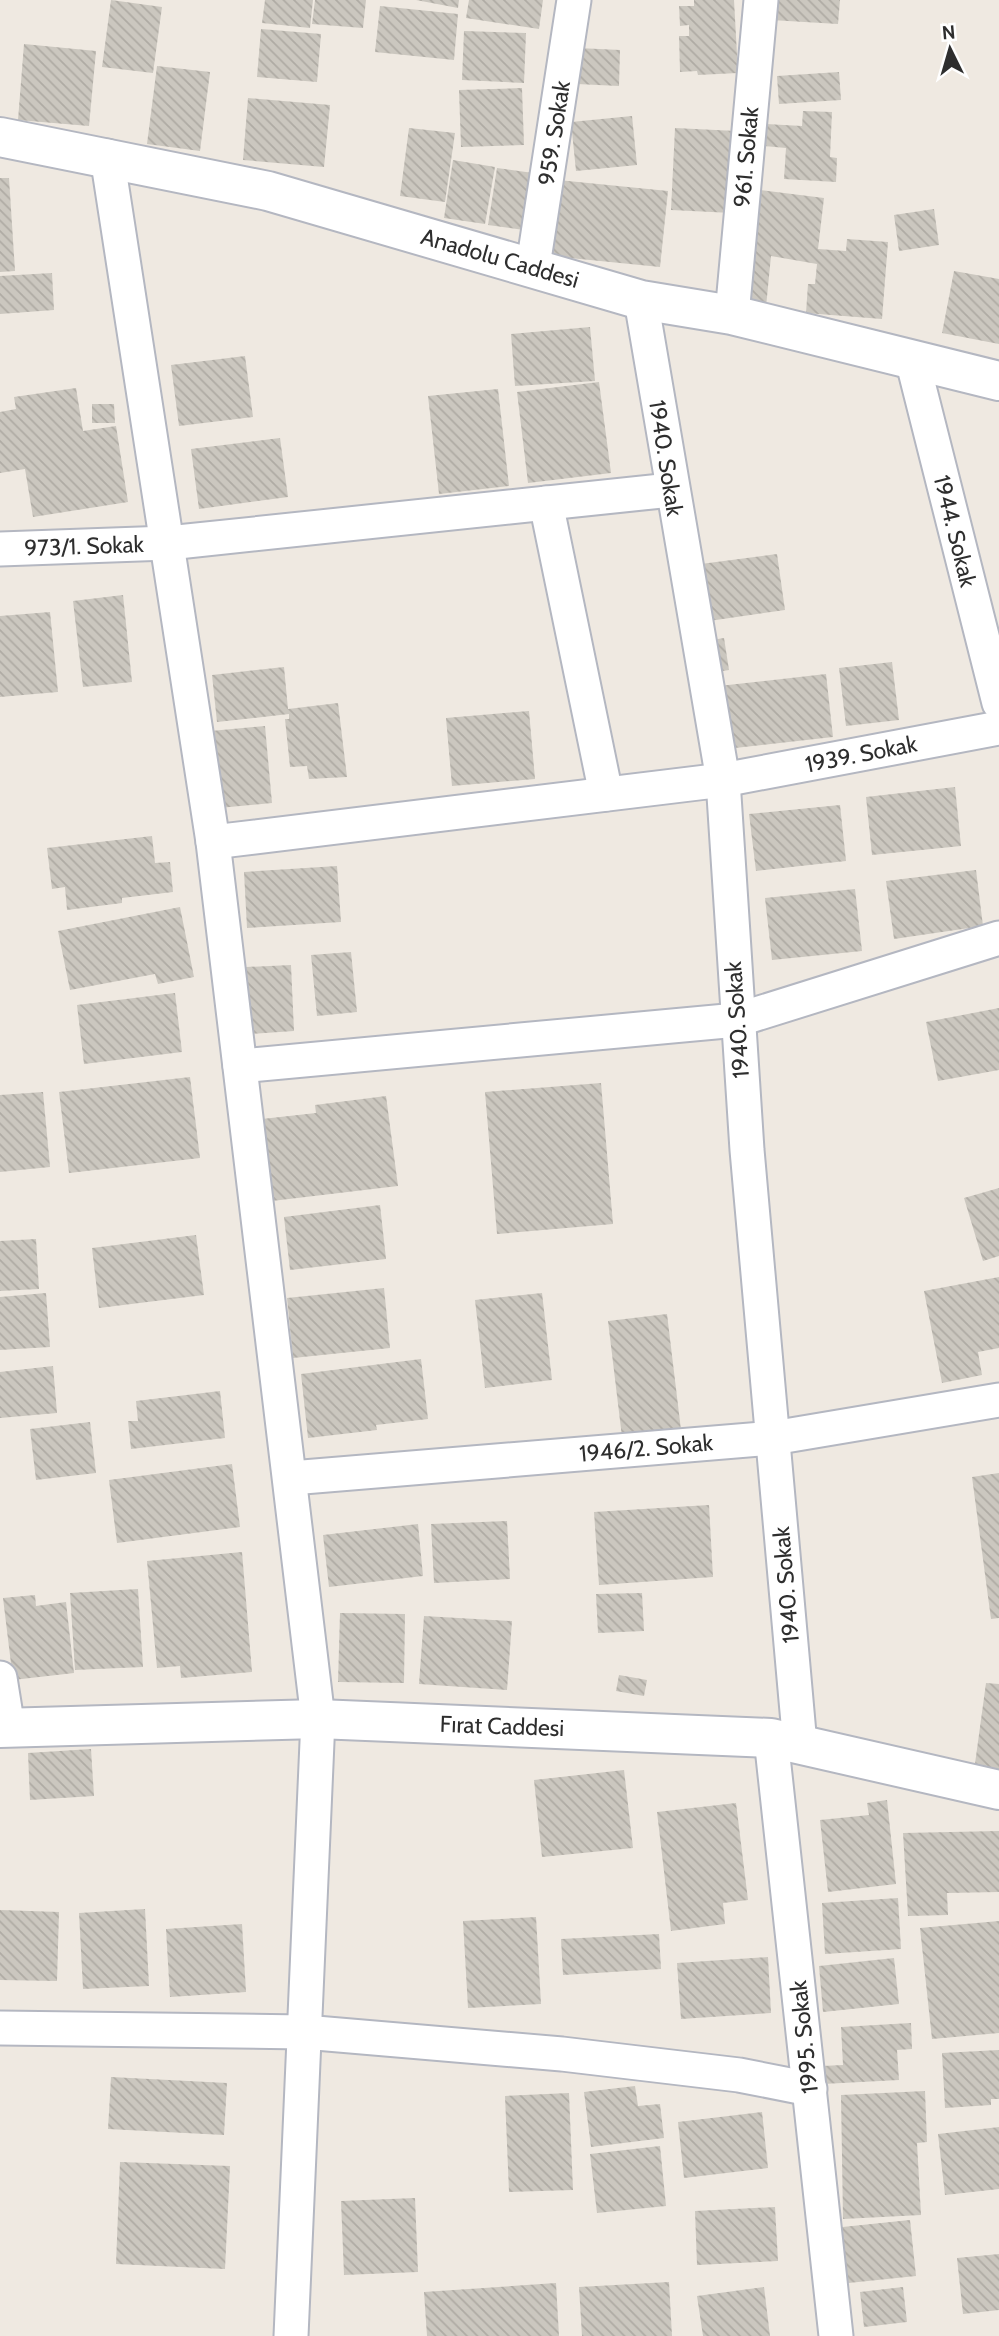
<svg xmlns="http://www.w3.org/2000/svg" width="999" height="2336" font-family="Cabin,sans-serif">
	<defs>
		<pattern id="building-back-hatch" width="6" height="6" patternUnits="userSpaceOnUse" patternTransform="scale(1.75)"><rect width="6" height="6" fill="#cbc7bf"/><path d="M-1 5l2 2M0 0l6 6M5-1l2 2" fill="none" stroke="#afaba4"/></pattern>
	</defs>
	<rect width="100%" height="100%" fill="#efe9e1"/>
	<g fill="url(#building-back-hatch)">
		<path d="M111 0 162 7 153 73 102 67Z"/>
		<path d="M265 0H313L310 28 262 23Z"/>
		<path d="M315 0H366L363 28 312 24Z"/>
		<path d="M416 0H459L458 8Z"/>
		<path d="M469 0H543L539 29 466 18Z"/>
		<path d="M694 0H734L738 73 698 75 697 71 680 72 679 36H689V25L680 26 679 6H694Z"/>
		<path d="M772 0H840L838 24 771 20Z"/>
		<path d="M380 6 458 14 454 60 375 52Z"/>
		<path d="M261 29 321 34 317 82 257 77Z"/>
		<path d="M464 31 526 33 524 83 462 80Z"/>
		<path d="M24 44 96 51 89 126 18 120Z"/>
		<path d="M578 48 620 50 619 86 577 84Z"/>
		<path d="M157 66 210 72 200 151 147 144Z"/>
		<path d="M839 72 841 100 779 104 777 76Z"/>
		<path d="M522 88 524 145 461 147 459 90Z"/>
		<path d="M248 98 330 105 324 167 243 160Z"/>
		<path d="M803 111 832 112 830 157 837 158 836 182 784 179 786 148 764 146 766 124 802 126Z"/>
		<path d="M632 116 637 165 576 171 571 122Z"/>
		<path d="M409 128 455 133 445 202 400 196Z"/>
		<path d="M675 128 736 131 732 213 671 210Z"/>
		<path d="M453 160 495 167 485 224 444 218Z"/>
		<path d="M497 168 533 173 524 230 488 225Z"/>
		<path d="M0 178H9L15 271 0 272Z"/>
		<path d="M558 180 668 191 660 267 550 256Z"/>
		<path d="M753 189 824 198 818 249 846 251 847 239 888 242 882 319 806 313 808 284H815L817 264 771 256 766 307 739 303Z"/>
		<path d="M934 209 939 245 899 251 894 215Z"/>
		<path d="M954 271 999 279V344L942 333Z"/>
		<path d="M52 273 54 310 0 314V276Z"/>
		<path d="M590 327 595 381 515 386 511 334Z"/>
		<path d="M245 356 253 417 179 426 171 365Z"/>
		<path d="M599 382 611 473 528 483 517 392Z"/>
		<path d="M76 388 83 431 116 426 128 502 33 517 25 469 0 473V412L16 409 14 397Z"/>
		<path d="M498 389 509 486 439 494 428 396Z"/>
		<path d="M92 404H114L115 423H92Z"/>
		<path d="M280 438 288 497 199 509 191 449Z"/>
		<path d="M777 554 785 610 709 621 701 564Z"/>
		<path d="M123 595 132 682 83 687 73 601Z"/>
		<path d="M50 612 58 692 0 697V616Z"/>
		<path d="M724 638 729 670 711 673 706 641Z"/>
		<path d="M892 662 899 720 846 726 839 668Z"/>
		<path d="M284 667 288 709 338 703 347 777 309 779 307 766 290 767 285 719H289V714L217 722 212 675Z"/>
		<path d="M826 674 833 737 726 749 719 686Z"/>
		<path d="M529 711 535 779 452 786 446 718Z"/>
		<path d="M265 726 272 803 219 808 211 731Z"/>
		<path d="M955 787 961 846 872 855 866 797Z"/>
		<path d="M840 805 846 861 756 871 749 814Z"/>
		<path d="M152 836 155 863 170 862 173 892 122 898V903L67 910 65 887 52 889 47 848Z"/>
		<path d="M337 866 341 922 247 928 244 872Z"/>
		<path d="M976 870 983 926 894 939 886 881Z"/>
		<path d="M855 889 862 951 772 960 765 898Z"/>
		<path d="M180 907 194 977 158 984 155 974 70 990 58 931Z"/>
		<path d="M351 952 357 1012 317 1016 311 955Z"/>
		<path d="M291 965 294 1031 250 1034 246 967Z"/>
		<path d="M175 993 182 1052 84 1064 77 1005Z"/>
		<path d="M999 1008V1070L938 1081 926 1022Z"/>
		<path d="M190 1077 200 1158 69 1173 59 1092Z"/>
		<path d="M601 1083 613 1224 497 1234 485 1092Z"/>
		<path d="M43 1092 50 1167 0 1172V1095Z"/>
		<path d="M386 1096 398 1186 272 1201 262 1119 316 1113 315 1105Z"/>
		<path d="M999 1188V1256L983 1261 964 1198Z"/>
		<path d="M380 1205 386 1259 290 1270 284 1217Z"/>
		<path d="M196 1235 204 1295 99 1308 92 1248Z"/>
		<path d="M36 1239 39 1289 0 1291V1241Z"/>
		<path d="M999 1277V1348L978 1352 982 1375 942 1383 924 1291Z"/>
		<path d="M384 1288 390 1348 293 1358 287 1298Z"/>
		<path d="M46 1293 50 1347 0 1350V1297Z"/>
		<path d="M542 1293 552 1380 485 1388 475 1300Z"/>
		<path d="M667 1314 681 1430 622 1437 608 1321Z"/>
		<path d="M421 1359 428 1419 376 1425 377 1430 308 1438 301 1374Z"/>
		<path d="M53 1366 57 1413 0 1418V1372Z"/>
		<path d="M220 1391 225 1438 131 1449 128 1421H138L136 1401Z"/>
		<path d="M90 1422 96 1473 36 1480 30 1429Z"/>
		<path d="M232 1464 240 1527 117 1543 109 1480Z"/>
		<path d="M999 1473V1618L991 1619 972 1477Z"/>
		<path d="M709 1505 713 1577 599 1585 594 1512Z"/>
		<path d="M507 1521 510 1579 434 1583 431 1524Z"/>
		<path d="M418 1524 423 1576 329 1587 323 1535Z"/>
		<path d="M242 1552 252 1672 181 1678 180 1666 157 1668 147 1561Z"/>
		<path d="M138 1589 143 1667 75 1670 70 1593Z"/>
		<path d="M642 1593 644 1631 598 1633 596 1594Z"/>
		<path d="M35 1595 36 1606 66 1602 74 1673 13 1680 3 1598Z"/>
		<path d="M340 1613 405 1614 404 1683 338 1682Z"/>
		<path d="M424 1616 512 1621 507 1690 419 1684Z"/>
		<path d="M619 1675 647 1680 644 1696 616 1691Z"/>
		<path d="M986 1683 999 1684V1774L974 1771Z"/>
		<path d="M91 1749 94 1796 30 1800 28 1753Z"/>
		<path d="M624 1770 633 1848 542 1857 534 1780Z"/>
		<path d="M887 1800 896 1884 828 1892 820 1820 869 1815 867 1803Z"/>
		<path d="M736 1803 748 1900 723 1903 725 1924 671 1931 657 1812Z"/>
		<path d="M999 1831V1892L947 1893 948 1915 908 1916 903 1833Z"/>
		<path d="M898 1898 901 1949 825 1954 822 1903Z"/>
		<path d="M145 1909 149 1986 83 1989 79 1913Z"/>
		<path d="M0 1910 59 1912 57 1981 0 1980Z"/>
		<path d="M536 1917 541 2004 468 2008 463 1921Z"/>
		<path d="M999 1921V2033L932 2039 920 1928Z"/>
		<path d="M242 1924 246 1992 170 1997 166 1929Z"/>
		<path d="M659 1934 661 1969 563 1975 561 1939Z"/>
		<path d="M768 1957 771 2013 681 2019 677 1963Z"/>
		<path d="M894 1958 899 2004 823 2012 819 1966Z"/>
		<path d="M911 2023 912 2049 897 2050 899 2080 823 2084 822 2066 843 2065 841 2027Z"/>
		<path d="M999 2050V2099H991V2105L945 2108 942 2053Z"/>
		<path d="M111 2077 227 2083 224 2135 108 2129Z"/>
		<path d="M635 2086 638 2106 660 2104 664 2138 591 2147 584 2092Z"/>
		<path d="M925 2091 927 2142 917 2143 921 2215 843 2219 841 2095Z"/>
		<path d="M569 2093 573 2190 509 2192 505 2096Z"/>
		<path d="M762 2112 768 2168 684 2178 678 2122Z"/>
		<path d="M999 2127V2189L945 2195 938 2134Z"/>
		<path d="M660 2146 666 2206 597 2213 590 2154Z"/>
		<path d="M120 2162 230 2166 225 2269 116 2264Z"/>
		<path d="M415 2198 418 2272 344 2275 341 2201Z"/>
		<path d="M775 2207 778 2261 697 2265 695 2211Z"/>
		<path d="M910 2220 916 2276 839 2284 833 2228Z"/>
		<path d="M999 2254V2310L963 2314 957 2258Z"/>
		<path d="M669 2282 672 2336H582L579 2287Z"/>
		<path d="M556 2283 559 2336H427L424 2292Z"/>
		<path d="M764 2287 770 2336H703L697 2296Z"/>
		<path d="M903 2287 907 2322 864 2327 860 2292Z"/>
	</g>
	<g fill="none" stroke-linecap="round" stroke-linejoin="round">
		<defs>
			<g id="minor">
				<path d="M107 156 213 842 318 1719 291 2336"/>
				<path d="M533 266 574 0"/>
				<path d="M641 300 723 780 747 1150 800 1745"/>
				<path d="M732 315 761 0"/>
				<path d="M912 359 999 703"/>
				<path d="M546 503 606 794"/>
				<path d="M0 549 168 543 671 490"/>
				<path d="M213 842 723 780 999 728"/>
				<path d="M240 1066 737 1020 999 938"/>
				<path d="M291 1478 773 1438 999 1400"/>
				<path d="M0 1678 8 1728"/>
				<path d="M771 1738 836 2336"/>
				<path d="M0 2028 304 2032 562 2054 739 2075 810 2089"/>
			</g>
			<g id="tertiary">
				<path d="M0 137 268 191 641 300 732 315 999 381"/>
				<path d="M0 1728 318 1719 771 1738 999 1790"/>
			</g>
		</defs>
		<use href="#minor" stroke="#b4b7c1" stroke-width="37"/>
		<use href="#tertiary" stroke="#b4b7c1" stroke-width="42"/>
		<use href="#minor" stroke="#fff" stroke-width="33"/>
		<use href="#tertiary" stroke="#fff" stroke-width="38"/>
	</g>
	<g text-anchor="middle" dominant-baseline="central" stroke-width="6" stroke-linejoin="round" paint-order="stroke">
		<g font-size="23" fill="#2e2e2e" stroke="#fff">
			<text transform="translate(554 133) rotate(-81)">959. Sokak</text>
			<text transform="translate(746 157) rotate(-85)">961. Sokak</text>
			<text transform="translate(500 258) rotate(16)">Anadolu Caddesi</text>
			<text transform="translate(666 458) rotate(81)">1940. Sokak</text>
			<text transform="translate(955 531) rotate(76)">1944. Sokak</text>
			<text transform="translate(84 546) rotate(-2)">973/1. Sokak</text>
			<text transform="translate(861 754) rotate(-11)">1939. Sokak</text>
			<text transform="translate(737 1020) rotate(-94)">1940. Sokak</text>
			<text transform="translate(646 1448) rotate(-5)">1946/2. Sokak</text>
			<text transform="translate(786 1585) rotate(-95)">1940. Sokak</text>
			<text transform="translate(502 1726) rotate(2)">Fırat Caddesi</text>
			<text transform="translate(804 2037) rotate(-96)">1995. Sokak</text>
		</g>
	</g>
	<g transform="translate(950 49) rotate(355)" stroke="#ffffff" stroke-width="5" paint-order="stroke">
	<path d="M0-5L12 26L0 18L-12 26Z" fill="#2e2e2e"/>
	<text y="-10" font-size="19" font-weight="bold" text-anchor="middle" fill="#2e2e2e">N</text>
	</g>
</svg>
